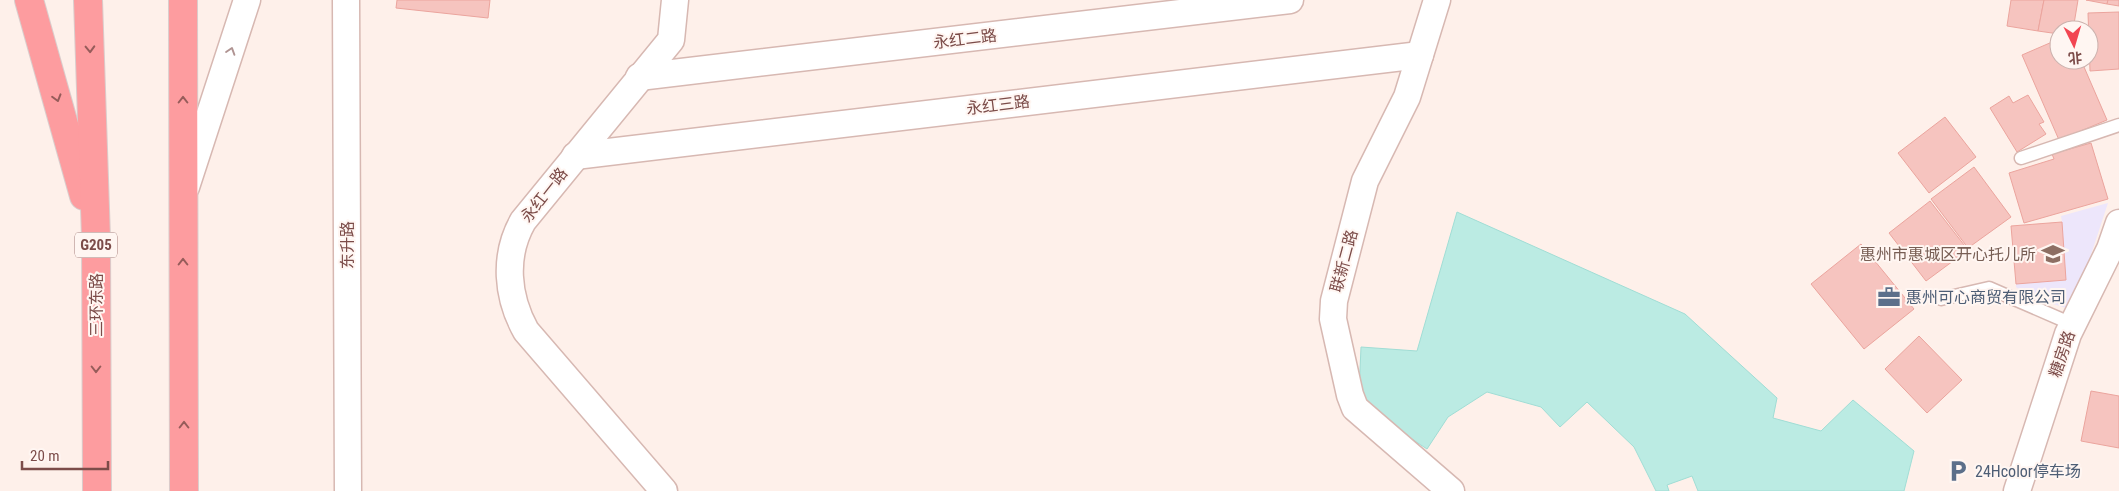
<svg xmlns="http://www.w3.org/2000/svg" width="2119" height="491" font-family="'Roboto Condensed','Noto Sans SC',sans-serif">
	<rect width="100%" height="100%" fill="#fef0ea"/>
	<path fill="#ede6fb" d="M2108 203 2082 282 2066 308 2030 297 2016 287V283L2062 222 2061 216Z"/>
	<path fill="#bbebe3" stroke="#a0ddd5" d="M1457 212 1685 314 1777 398 1773 418 1821 431 1853 400 1914 451 1904 491H1698L1692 476 1667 485 1669 491H1656L1634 447 1587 402 1560 427 1541 407 1487 392 1448 417 1427 449 1389 424 1359 393 1361 347 1417 351Z"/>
	<g fill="#f6c4bf" stroke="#eba49d">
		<path d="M397 0H490L488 18 396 8Z"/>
		<path d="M2011 0H2044L2038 31 2007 26Z"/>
		<path d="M2044 0H2078L2073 30H2059V34L2038 31Z"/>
		<path d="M2086 0H2108L2107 4Z"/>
		<path d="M2108 0H2119V6L2107 4Z"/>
		<path d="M2119 12V69L2090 71 2088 13Z"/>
		<path d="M2059 39V60H2081L2107 120 2059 140 2022 55Z"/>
		<path d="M2028 95 2044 122 2039 124 2046 134 2017 152 1990 108 2009 96 2013 103Z"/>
		<path d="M1945 117 1976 157 1929 193 1898 153Z"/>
		<path d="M2091 143 2108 199 2024 223 2009 173 2054 159 2052 154Z"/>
		<path d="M1974 167 2011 217 1968 248 1931 199Z"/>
		<path d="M1930 201 1968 250 1926 281 1889 233Z"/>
		<path d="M2062 222 2066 280 2016 284 2011 226Z"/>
		<path d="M1861 244 1914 309 1864 349 1811 284Z"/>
		<path d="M1919 336 1962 380 1927 413 1885 369Z"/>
		<path d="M2091 391 2119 396V448L2081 441Z"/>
	</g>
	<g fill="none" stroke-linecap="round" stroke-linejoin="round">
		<defs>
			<g id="lane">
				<path d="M2021 158 2119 125"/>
				<path d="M1941 299 1989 288 2072 324"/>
			</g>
			<g id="street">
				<path d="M346 0 348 491"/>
				<path d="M1437 0 1407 97 1365 181 1334 301 1333 319 1350 395 1355 408 1451 491"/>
				<path d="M639 77 1290 0"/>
				<path d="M575 156 1420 55"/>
				<path d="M186 187 247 0"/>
				<path d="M664 491 526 331C507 297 503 256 523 221L671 40 675 0"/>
				<path d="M2017 491 2068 334 2110 249 2119 223"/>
			</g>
			<g id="highway">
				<path d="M29 0 84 196"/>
				<path d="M88 0 96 238 97 491"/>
				<path d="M183 0 184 491"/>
			</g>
		</defs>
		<use href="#lane" stroke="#d7b8b2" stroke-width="15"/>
		<use href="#street" stroke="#d7b8b2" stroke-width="29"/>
		<use href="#highway" stroke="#dacdcc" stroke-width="30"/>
		<use href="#lane" stroke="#fff" stroke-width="12"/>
		<use href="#street" stroke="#fff" stroke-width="26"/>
		<use href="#highway" stroke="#fd9c9f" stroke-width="28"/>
	</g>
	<defs><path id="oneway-chevron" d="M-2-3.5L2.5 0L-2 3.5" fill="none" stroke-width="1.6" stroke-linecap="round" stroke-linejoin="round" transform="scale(1.25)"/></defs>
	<g stroke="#965c5a">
		<use href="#oneway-chevron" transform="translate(90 49) rotate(88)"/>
		<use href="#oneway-chevron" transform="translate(57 98) rotate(74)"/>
		<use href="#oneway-chevron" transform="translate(183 100) rotate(-90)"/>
		<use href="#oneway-chevron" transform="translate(183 262) rotate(-90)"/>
		<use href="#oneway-chevron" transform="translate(96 369) rotate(90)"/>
		<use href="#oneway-chevron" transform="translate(184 425) rotate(-90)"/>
	</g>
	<use stroke="#b09492" href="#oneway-chevron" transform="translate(231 51) rotate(-72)"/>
	<defs>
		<symbol id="school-bare" viewBox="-9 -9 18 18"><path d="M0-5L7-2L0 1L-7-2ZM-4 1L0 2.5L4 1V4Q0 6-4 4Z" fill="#8d6e63" stroke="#fff6f2" stroke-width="2.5" paint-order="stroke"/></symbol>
		<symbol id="office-bare" viewBox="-9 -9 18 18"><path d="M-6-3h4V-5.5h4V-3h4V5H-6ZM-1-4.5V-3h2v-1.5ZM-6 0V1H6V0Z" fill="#5c6f8a" stroke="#fff6f2" stroke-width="2.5" paint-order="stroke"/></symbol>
		<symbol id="parking-bare" viewBox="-9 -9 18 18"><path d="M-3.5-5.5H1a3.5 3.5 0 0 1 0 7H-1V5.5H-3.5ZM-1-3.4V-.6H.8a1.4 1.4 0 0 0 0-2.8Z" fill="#5c6f8a" stroke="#fff6f2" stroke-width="2.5" paint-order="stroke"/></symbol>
	</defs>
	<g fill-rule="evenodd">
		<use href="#school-bare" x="2037" y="238" width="32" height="32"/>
		<use href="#office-bare" x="1873" y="281" width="32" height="32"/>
		<use href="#parking-bare" x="1942" y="455" width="32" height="32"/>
	</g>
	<g text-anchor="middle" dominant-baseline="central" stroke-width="4" stroke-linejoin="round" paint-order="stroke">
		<rect fill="#fff6f2" stroke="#a37f7c" stroke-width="1" x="75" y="232.5" width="42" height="25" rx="4"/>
		<g font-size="15" font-weight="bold" fill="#7c4c49">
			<text x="96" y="245">G205</text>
		</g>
		<g font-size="16" fill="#7c4c49" stroke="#fff6f2">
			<text transform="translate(965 39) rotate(-7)">永红二路</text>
			<text transform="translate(998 105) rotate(-7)">永红三路</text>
			<text transform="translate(544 195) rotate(-52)">永红一路</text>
			<text transform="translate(347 245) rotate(-90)">东升路</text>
			<text transform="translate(1344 261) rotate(-75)">联新二路</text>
			<text transform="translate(96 305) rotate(-90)">三环东路</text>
			<text transform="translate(2062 354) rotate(-71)">糖房路</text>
		</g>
		<g font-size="16" fill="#785e54" stroke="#fff6f2" text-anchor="end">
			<text x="2036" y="254">惠州市惠城区开心托儿所</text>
		</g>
		<g font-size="16" fill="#4e5e75" stroke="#fff6f2" text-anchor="start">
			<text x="1906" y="297">惠州可心商贸有限公司</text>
			<text x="1975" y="471">24Hcolor停车场</text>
		</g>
	</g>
	<g transform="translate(2074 45) rotate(175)"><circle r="24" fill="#fff6f2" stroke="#cbb2ae"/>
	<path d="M0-4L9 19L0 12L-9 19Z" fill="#f24552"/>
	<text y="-8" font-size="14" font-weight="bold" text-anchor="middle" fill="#7c4c49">北</text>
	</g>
	<path d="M22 461v8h86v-8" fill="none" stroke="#7c4c49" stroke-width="2.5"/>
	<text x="30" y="461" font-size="15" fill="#7c4c49" stroke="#fff6f2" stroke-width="4" paint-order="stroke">20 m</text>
</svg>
